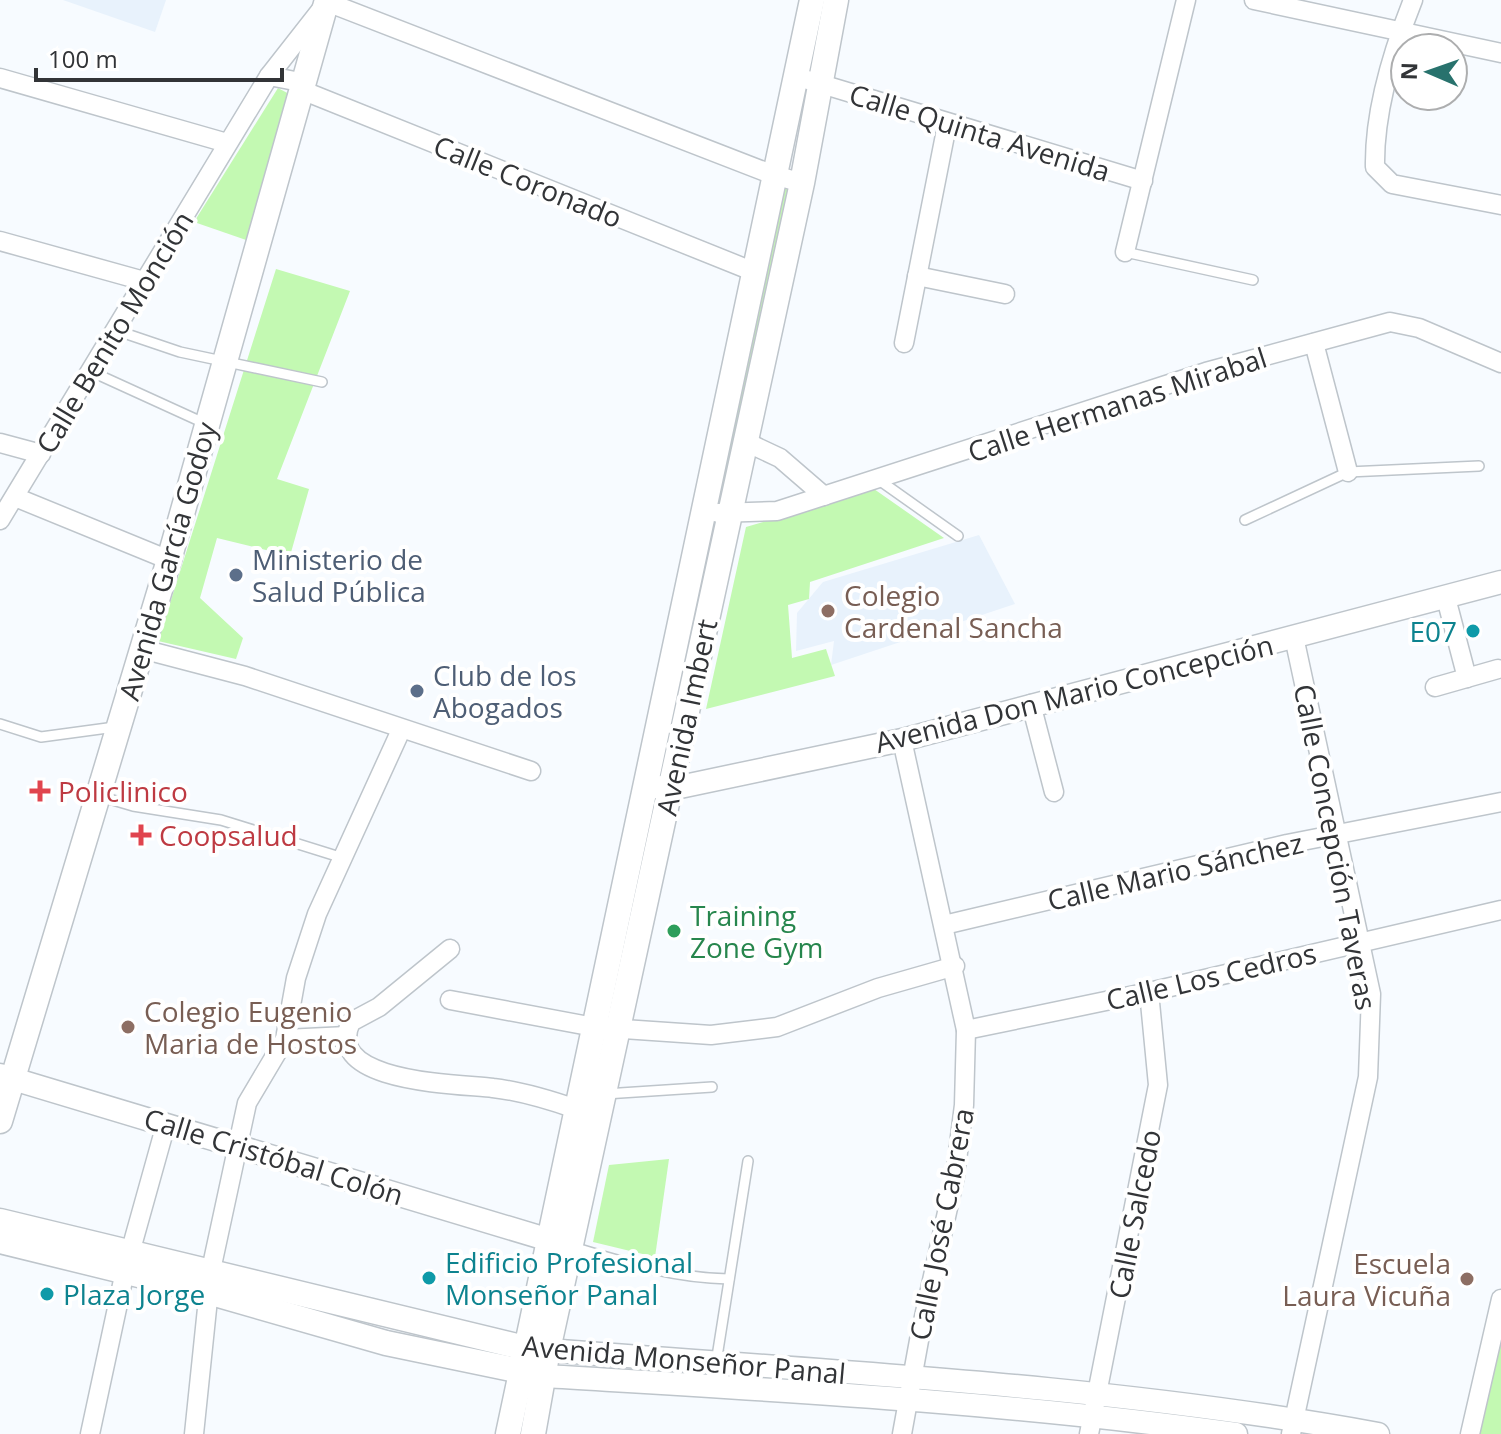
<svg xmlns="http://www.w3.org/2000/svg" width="1501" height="1434" font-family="'Open Sans',sans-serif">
	<rect width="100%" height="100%" fill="#f7fbff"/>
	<g fill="#e8f2fc">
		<path d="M63 0H166L155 32Z"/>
		<path d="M979 535 1015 604 831 665 834 641 796 651 797 613 823 582Z"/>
	</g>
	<g fill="#c3f9b2">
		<path d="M278 88 291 95 249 241 194 222Z"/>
		<path d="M781 182 798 186 725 507H712Z"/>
		<path d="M276 269 350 291 277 479 309 489 290 556 217 538 200 598 243 638 236 659 158 641Z"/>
		<path d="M874 489 944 538 810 582 809 599 788 605 792 658 826 649 835 676 706 709 746 527Z"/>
		<path d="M669 1159 655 1257 593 1242 609 1165Z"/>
		<path d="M1501 1339V1434H1479Z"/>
	</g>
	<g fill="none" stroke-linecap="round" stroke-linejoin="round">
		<defs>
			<g id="service">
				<path d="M1125 252 1253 280"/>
				<path d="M115 330 180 352 322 382"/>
				<path d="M90 371 204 423"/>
				<path d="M879 480 958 536"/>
				<path d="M1245 520 1348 472 1479 466"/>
				<path d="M0 724 41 737 115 727"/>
				<path d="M99 796 133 806 221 820 343 858"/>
				<path d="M605 1094 712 1087"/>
				<path d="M573 1247C626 1263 674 1278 729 1279"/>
				<path d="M716 1363 748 1161"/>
			</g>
			<g id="minor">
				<path d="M1254 0 1501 53"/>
				<path d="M1413 0C1393 50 1374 113 1375 167L1392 184 1501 205"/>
				<path d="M269 76 295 81 304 91 752 271"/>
				<path d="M0 78 227 143"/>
				<path d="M808 80 1143 181"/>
				<path d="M0 241 144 281"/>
				<path d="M1125 252 1186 0"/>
				<path d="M917 276 1005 294"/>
				<path d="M904 343 947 125"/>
				<path d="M1314 343 1348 472"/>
				<path d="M746 442 780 458 824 496"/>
				<path d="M0 443 41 454"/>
				<path d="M15 497 169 560"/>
				<path d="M718 513 777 511 1206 372 1390 322 1419 328 1501 363"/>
				<path d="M0 520 269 76 327 2 771 174 802 183"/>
				<path d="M1446 598 1467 678"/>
				<path d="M142 649 245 676 531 771"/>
				<path d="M1435 687 1498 669"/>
				<path d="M1031 704 1054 792"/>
				<path d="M902 740 966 1030 964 1105 955 1176 920 1335 902 1434"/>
				<path d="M944 925 1287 844 1501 802"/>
				<path d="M450 949 379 1007 351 1022C321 1084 464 1084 493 1088 521 1091 550 1100 576 1109"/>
				<path d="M450 1000 594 1027 711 1035 777 1027 878 988 955 966"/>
				<path d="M966 1030 1149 992 1501 910"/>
				<path d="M285 1039 347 1036"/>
				<path d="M90 1434 125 1271 166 1124"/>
				<path d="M194 1434 211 1270 247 1103 285 1039 296 978 317 914 401 730"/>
				<path d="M1089 1434 1158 1085 1149 992"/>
				<path d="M1291 1434 1368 1077 1371 994 1294 637"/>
				<path d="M1470 1434 1501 1299"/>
			</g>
			<g id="tertiary">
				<path d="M656 787 675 788 902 740 1501 582"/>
				<path d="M0 1075 566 1245"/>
				<path d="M548 1350C825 1372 1105 1384 1378 1434"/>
				<path d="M545 1376C776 1390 1006 1402 1236 1434"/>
			</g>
			<g id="secondary">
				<path d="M0 1121 169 560 327 0"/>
				<path d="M0 1221 525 1348 542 1349"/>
				<path d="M0 1241 208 1292 386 1343 535 1374"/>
				<path d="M508 1434 812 0"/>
				<path d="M533 1434 548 1350 802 183 836 0"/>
			</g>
		</defs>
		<use href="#service" stroke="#bec5cb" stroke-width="12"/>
		<use href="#minor" stroke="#bec5cb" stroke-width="21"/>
		<use href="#tertiary" stroke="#bec5cb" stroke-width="25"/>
		<use href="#secondary" stroke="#bec5cb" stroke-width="27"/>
		<use href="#service" stroke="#fff" stroke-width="9"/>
		<use href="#minor" stroke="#fff" stroke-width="18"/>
		<use href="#tertiary" stroke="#fff" stroke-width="22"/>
		<use href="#secondary" stroke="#fff" stroke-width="24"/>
	</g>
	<g fill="#5c6f8a" stroke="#fff" stroke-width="3">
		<circle cx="236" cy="575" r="8"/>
		<circle cx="417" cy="691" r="8"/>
	</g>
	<g fill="#8d6e63" stroke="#fff" stroke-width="3">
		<circle cx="828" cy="611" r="8"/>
		<circle cx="128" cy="1027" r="8"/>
		<circle cx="1467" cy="1279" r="8"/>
	</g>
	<g fill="#0f9aa8" stroke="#fff" stroke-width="3">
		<circle cx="1473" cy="631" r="8"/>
		<circle cx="429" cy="1278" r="8"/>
		<circle cx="47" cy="1294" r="8"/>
	</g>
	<g fill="#e0444e" stroke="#fff" stroke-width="3">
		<path d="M36 779h8v8h8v8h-8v8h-8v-8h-8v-8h8z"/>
		<path d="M137 823h8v8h8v8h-8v8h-8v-8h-8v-8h8z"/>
	</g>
	<circle fill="#2e9e5b" stroke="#fff" stroke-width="3" cx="674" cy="931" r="8"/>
	<g text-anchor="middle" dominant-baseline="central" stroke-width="8" stroke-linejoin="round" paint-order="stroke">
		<g font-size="28" fill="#323437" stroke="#fff">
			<text transform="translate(980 132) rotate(17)">Calle Quinta Avenida</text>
			<text transform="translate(528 181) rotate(22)">Calle Coronado</text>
			<text transform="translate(114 332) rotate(-59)">Calle Benito Monción</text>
			<text transform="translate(1117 404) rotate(-18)">Calle Hermanas Mirabal</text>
			<text transform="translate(167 561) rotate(-74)">Avenida García Godoy</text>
			<text transform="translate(1074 693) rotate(-14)">Avenida Don Mario Concepción</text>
			<text transform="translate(686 717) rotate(-78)">Avenida Imbert</text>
			<text transform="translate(1336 847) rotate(79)">Calle Concepción Taveras</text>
			<text transform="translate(1175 871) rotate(-13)">Calle Mario Sánchez</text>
			<text transform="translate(1211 976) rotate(-13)">Calle Los Cedros</text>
			<text transform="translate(274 1156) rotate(17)">Calle Cristóbal Colón</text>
			<text transform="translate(1134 1214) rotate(-79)">Calle Salcedo</text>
			<text transform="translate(941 1224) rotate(-79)">Calle José Cabrera</text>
			<text transform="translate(684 1359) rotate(5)">Avenida Monseñor Panal</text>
		</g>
		<g font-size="28" fill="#4e5e75" stroke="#fff" text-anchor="start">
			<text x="252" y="559">Ministerio de<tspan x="252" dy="32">Salud Pública</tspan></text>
			<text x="433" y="675">Club de los<tspan x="433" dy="32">Abogados</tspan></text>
		</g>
		<g font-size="28" fill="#785e54" stroke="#fff" text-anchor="start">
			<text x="844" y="595">Colegio<tspan x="844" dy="32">Cardenal Sancha</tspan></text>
			<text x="144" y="1011">Colegio Eugenio<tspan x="144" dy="32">Maria de Hostos</tspan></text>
			<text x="1451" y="1263" text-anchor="end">Escuela<tspan x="1451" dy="32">Laura Vicuña</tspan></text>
		</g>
		<g font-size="28" fill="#0d838f" stroke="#fff" text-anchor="start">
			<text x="1457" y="631" text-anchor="end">E07</text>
			<text x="445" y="1262">Edificio Profesional<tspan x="445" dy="32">Monseñor Panal</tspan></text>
			<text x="63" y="1294">Plaza Jorge</text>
		</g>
		<g font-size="28" fill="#be3a42" stroke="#fff" text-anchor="start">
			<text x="58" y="791">Policlinico</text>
			<text x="159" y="835">Coopsalud</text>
		</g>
		<g font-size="28" fill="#27864d" stroke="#fff" text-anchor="start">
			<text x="690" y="915">Training<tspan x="690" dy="32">Zone Gym</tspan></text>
		</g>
	</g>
	<g transform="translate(1429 72) rotate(272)"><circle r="38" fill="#ffffff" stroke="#adaeaf" stroke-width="2"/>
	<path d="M0-6L14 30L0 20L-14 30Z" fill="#28726d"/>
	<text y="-12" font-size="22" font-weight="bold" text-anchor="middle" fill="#323437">N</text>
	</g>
	<path d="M36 68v12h246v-12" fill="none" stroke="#323437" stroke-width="4"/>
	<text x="48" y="68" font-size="24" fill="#323437" stroke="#ffffff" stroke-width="6" paint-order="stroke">100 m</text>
</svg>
